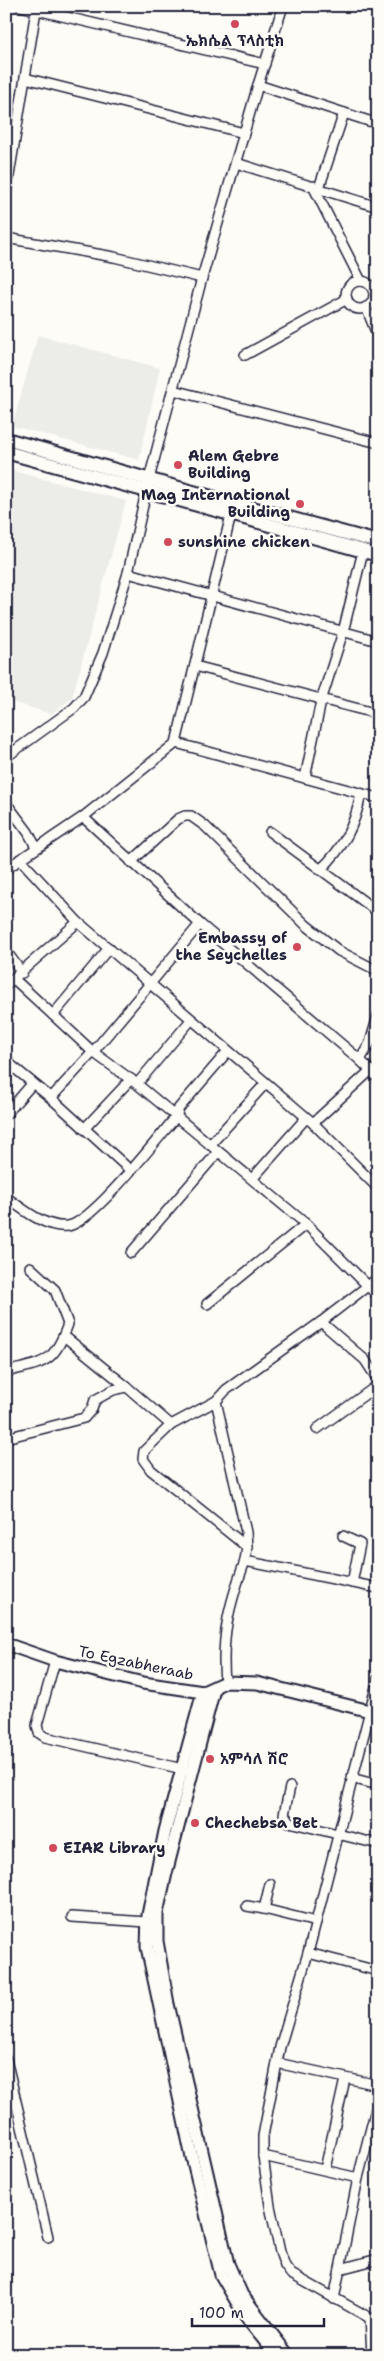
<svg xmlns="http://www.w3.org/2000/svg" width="384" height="2361" font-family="'Shantell Sans','Noto Sans Ethiopic',sans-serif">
	<rect width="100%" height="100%" fill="#fdfcf7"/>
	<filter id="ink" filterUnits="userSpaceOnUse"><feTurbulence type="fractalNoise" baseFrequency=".02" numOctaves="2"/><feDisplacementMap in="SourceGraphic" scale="10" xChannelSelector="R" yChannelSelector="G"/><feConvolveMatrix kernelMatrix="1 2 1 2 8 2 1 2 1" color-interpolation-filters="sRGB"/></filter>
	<g filter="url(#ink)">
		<g fill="#ecece9">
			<path d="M38 335 160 368 139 460 12 426Z"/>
			<path d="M6 469 126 501 72 698 51 714 6 700Z"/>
		</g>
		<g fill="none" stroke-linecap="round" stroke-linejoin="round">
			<defs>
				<g id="minor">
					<path d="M20 6 265 64"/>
					<path d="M25 78 244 133"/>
					<path d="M258 85 378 124"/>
					<path d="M236 163 378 207"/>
					<path d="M313 186 361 281"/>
					<path d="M319 188 344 113"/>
					<path d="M6 194 36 10"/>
					<path d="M6 238 114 257 202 278"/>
					<circle cx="360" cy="295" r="14"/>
					<path d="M366 307 378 337"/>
					<path d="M245 355 347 299"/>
					<path d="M173 390 378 443"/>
					<path d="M128 573 378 641"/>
					<path d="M195 666 378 714"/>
					<path d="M176 743 378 798"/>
					<path d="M6 757 74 708 84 697 103 653 128 573 148 483 202 278 258 85 283 6"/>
					<path d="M305 778 321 701 343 632 363 551"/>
					<path d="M6 803 28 832 36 847"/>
					<path d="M83 817 200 924 360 1060 378 1078"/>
					<path d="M270 832 378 912"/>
					<path d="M20 859 78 922 313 1123 378 1188"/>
					<path d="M131 862 178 819 185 816H191L205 826 306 925 339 951 378 971"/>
					<path d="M6 869 83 817 176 743 231 515"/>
					<path d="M320 870C343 849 355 825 361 794"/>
					<path d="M6 951 22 973"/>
					<path d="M14 979 93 1052 137 1084 306 1224"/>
					<path d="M6 985 78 922"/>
					<path d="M53 1015 109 948"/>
					<path d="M360 1060 370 1043 378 1016"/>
					<path d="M6 1061 51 1098 130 1170"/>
					<path d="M137 1084 191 1020"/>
					<path d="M51 1098 93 1052 200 924"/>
					<path d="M6 1114 32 1084"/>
					<path d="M313 1123 370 1071"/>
					<path d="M84 1129 131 1079"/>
					<path d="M210 1145 265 1084"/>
					<path d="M253 1178 306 1118"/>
					<path d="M6 1197C22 1209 47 1229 68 1226 93 1222 157 1139 176 1117L179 1108 228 1051"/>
					<path d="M131 1253 218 1152"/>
					<path d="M207 1304 306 1224 378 1296"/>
					<path d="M321 1322 365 1360 378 1380"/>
					<path d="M64 1336 127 1387"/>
					<path d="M6 1372C45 1362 54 1364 68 1324L55 1290 30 1267"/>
					<path d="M216 1401 171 1425 144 1451 143 1459 151 1470 247 1547"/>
					<path d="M317 1429 378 1385"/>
					<path d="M6 1438 84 1418 92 1409 95 1400 113 1390 127 1387 171 1425"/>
					<path d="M343 1536 360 1544 352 1583"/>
					<path d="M245 1561 247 1547 246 1532 216 1401 226 1390 321 1322 378 1278"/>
					<path d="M55 1661 37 1725 39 1733 45 1737 187 1770"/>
					<path d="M378 1679 308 1953 378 1971"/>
					<path d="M225 1682C221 1636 229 1605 245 1561L378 1588"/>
					<path d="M351 1778 378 1785"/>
					<path d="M290 1787 284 1814 289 1822 378 1844"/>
					<path d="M270 1884 264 1909 316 1922"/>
					<path d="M247 1906 264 1909"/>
					<path d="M72 1917 147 1922"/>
					<path d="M308 1953 280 2047 263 2136V2156L270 2206 280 2252 285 2266 291 2274 370 2318"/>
					<path d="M6 2059 48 2237"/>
					<path d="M277 2063 378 2085"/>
					<path d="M263 2156 358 2178"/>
					<path d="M325 2169 345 2079"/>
					<path d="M340 2269 378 2259"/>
					<path d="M334 2299 358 2178 378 2101"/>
					<path d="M372 2355 370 2318 378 2321"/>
				</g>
				<g id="secondary">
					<path d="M6 1644 55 1661 143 1683 203 1692 225 1682 257 1683 378 1713"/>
					<path d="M214 1689 166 1873 157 1913V1941L168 2004 228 2264 242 2295 288 2355"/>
					<path d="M203 1692 165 1831 148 1915 147 1947 191 2153 221 2275 245 2316 276 2355"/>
				</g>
				<g id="primary">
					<path d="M6 439 193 492 378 542"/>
					<path d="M6 452 378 555"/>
				</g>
			</defs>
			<use href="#minor" stroke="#22223b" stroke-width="12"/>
			<use href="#secondary" stroke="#22223b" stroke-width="15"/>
			<use href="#primary" stroke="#22223b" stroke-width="16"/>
			<use href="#minor" stroke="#fdfcf7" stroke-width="9"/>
			<use href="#secondary" stroke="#fdfcf7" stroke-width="11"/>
			<use href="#primary" stroke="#fdfcf7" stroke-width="12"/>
		</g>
	</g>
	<g fill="#d1495b" stroke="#fdfcf7" stroke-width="2">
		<circle cx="235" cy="24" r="5"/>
		<circle cx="178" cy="465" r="5"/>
		<circle cx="300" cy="504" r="5"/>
		<circle cx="168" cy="542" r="5"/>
		<circle cx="297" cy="947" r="5"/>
		<circle cx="210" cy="1759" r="5"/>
		<circle cx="195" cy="1823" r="5"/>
		<circle cx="53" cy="1848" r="5"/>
	</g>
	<g text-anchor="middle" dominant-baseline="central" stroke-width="5" stroke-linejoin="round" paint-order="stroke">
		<g font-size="15" font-weight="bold" fill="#22223b" stroke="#fdfcf7" text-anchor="start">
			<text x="235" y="41" text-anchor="middle">ኤክሴል ፕላስቲክ</text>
			<text x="188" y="456">Alem Gebre<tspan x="188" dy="17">Building</tspan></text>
			<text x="290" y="495" text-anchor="end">Mag International<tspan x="290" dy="17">Building</tspan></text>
			<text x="178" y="542">sunshine chicken</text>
			<text x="287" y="938" text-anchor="end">Embassy of<tspan x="287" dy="17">the Seychelles</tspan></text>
			<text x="220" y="1759">አምሳለ ሽሮ</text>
			<text x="205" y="1823">Chechebsa Bet</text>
			<text x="63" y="1848">EIAR Library</text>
		</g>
		<g font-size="15" fill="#22223b" stroke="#fdfcf7">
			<text transform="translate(136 1663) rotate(12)">To Egzabheraab</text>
		</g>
	</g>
	<rect width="384" height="2361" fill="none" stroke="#fdfcf7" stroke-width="25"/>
	<rect x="12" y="12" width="359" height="2336" fill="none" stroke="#22223b" stroke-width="2" filter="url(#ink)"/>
	<path d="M192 2318v8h132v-8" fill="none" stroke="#22223b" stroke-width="2.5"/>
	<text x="199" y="2318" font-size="15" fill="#22223b" stroke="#fdfcf7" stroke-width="4" paint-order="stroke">100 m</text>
</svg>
